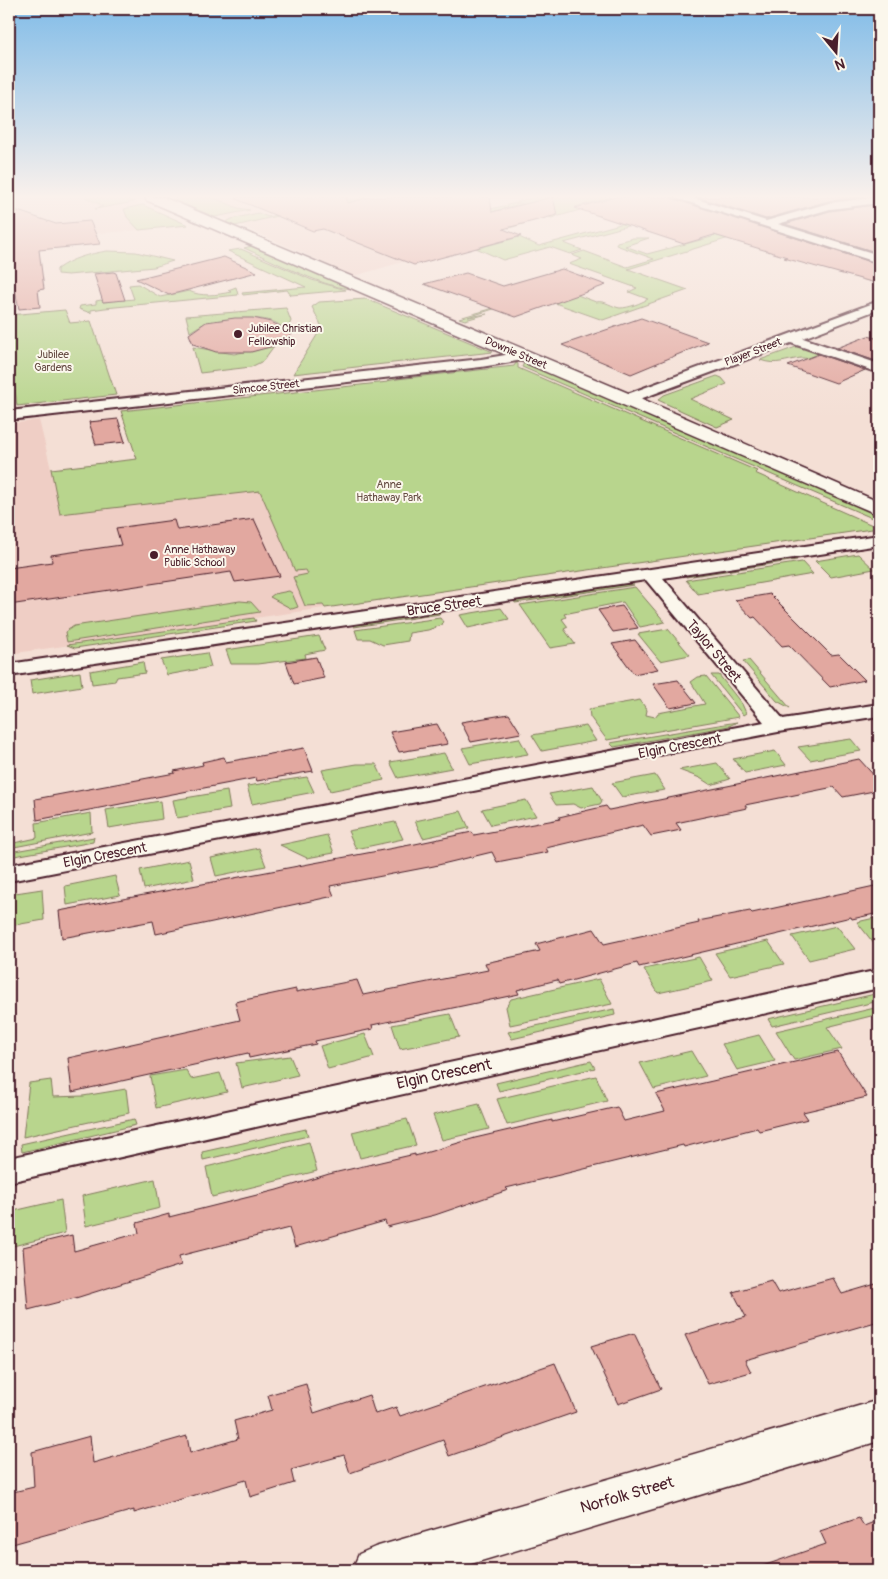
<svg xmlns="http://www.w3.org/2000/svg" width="888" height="1579" font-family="Pangolin,sans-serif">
	<rect width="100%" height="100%" fill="#f4dfd5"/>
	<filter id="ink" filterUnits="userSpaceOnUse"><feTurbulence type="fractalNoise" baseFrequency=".02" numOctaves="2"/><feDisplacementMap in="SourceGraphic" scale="10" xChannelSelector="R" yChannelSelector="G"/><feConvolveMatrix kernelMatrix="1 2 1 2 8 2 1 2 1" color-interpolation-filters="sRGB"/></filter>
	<g filter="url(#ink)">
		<g fill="#efcec5">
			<path d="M9 197H122L187 226 9 241Z"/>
			<path d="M177 197H358L318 207 462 245 354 276Z"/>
			<path d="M39 420 51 469 137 459 267 487 324 608 9 654V424Z"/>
		</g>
		<g fill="#b8d58d" stroke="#817a5c">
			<path d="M85 197H124L134 202 95 209 103 206Z"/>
			<path d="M177 197H212L238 208 250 210 215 217 174 200Z"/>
			<path d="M363 197 470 214 516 203 556 216 552 218 516 205 495 211 526 223 509 228 504 226 462 239 482 247 519 237 539 246 635 220 631 225 564 243 582 250 570 254 550 247 503 260 476 248 325 206Z"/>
			<path d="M535 197H612L575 207 580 210 559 216 517 202Z"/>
			<path d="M142 205H143L188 225 139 230 127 217 124 209Z"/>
			<path d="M313 206 316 207 235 226 226 222 232 219 258 213 268 217Z"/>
			<path d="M713 235 729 238 628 269 688 290 603 320 535 296 468 317 487 314 465 320 459 318 561 289 596 302C605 300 612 307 620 308 629 308 641 303 648 299L629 292 637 288 569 264 582 259 572 255 584 251 627 267 654 259 616 245 617 242 633 238H649L625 246 647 254 712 237Z"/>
			<path d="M256 245 355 288C333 293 268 258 244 248Z"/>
			<path d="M241 249 312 280 346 290 291 295 287 290 243 295 242 293 306 287 228 251Z"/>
			<path d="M107 251 136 252 173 261 154 267 68 275 57 274V269C72 258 89 254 107 251Z"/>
			<path d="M138 284 160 297 189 291C201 297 217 295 231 292L228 290 236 287 238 295 105 308 91 310V313L79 309 80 306 96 304V301L101 300 103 302 134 299 129 285Z"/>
			<path d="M366 299 493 352 293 374 322 327 312 307 319 302Z"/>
			<path d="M286 308 291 321 287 330H284C275 312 220 319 204 324 199 326 194 329 190 332L186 316Z"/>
			<path d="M65 310 70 323 91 321 116 395 17 406 9 342V315Z"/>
			<path d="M274 346 263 361 251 367 200 373 193 347 234 354Z"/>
			<path d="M796 347 806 349 865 370 855 374C845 371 810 357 801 358 785 360 777 366 760 360Z"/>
			<path d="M516 363 518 364V368L757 471 755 473 879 528 325 608 323 605 305 606 293 577 308 574 306 570 295 571 260 491 60 514 51 469 137 459 121 411 388 382 387 381 397 379 514 366Z"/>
			<path d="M524 363H529L879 513V521L522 367Z"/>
			<path d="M717 376 722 378 727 384 690 399 734 420 717 427 658 400 664 395Z"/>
			<path d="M858 554 874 569 831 577 815 561Z"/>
			<path d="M794 556 797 560 686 577V575L694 572Z"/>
			<path d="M802 562 813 574 698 594 686 580Z"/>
			<path d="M617 584 634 585 515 603 514 600Z"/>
			<path d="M635 587 665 622 640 627 623 602 564 614 566 617 562 619 568 627 564 629 575 644 550 648 520 605Z"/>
			<path d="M289 591 292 593 298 607 292 609 270 597 274 594Z"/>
			<path d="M240 601 251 602 260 612 67 642 65 632 74 626Z"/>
			<path d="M501 608 509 619 468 628 460 615Z"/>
			<path d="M438 611 440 614 354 627V624Z"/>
			<path d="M254 618 256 621 75 648 67 645Z"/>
			<path d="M440 618 443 622 442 625 428 630 409 633 408 641 383 645 370 639H358L355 630Z"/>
			<path d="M668 629 690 655 660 661 638 634Z"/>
			<path d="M319 636 325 650 305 654 306 658 257 664H231L226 650Z"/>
			<path d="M207 653 211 667 167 675 161 660Z"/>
			<path d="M749 660 790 708 777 701 743 661Z"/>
			<path d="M143 662 145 673 117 677 115 681 92 684 90 671Z"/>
			<path d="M80 672 82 686 32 694 30 680Z"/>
			<path d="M711 675H719L742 704 746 713 743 715Z"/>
			<path d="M706 676 739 717 607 740 590 717 589 709 640 700 647 710 646 715 655 717 658 713 705 704 691 682 698 677Z"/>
			<path d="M737 722 729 726 614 747 610 743Z"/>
			<path d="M586 726 596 741 542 751 532 735Z"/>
			<path d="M519 738 528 754 470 764 462 748Z"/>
			<path d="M851 739 861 751 810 760 798 747Z"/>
			<path d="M775 751 786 765 745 773 733 759Z"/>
			<path d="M444 753 452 768 398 778 390 762Z"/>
			<path d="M717 763 730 779 711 785 700 778 679 770Z"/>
			<path d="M357 764H376L384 780 330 791 322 770Z"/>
			<path d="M655 775 665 790 622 797 612 783Z"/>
			<path d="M307 777 314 792 252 804 247 786Z"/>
			<path d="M593 786 602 801 600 804 581 808 573 804 556 805 549 794Z"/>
			<path d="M227 791 230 809 177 818 173 800Z"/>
			<path d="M526 800 536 816 491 825 482 809Z"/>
			<path d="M160 801 162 819 109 828 106 810Z"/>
			<path d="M461 811 469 828 423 838 415 821Z"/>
			<path d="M91 813 92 832 9 848V844L37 838 36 823Z"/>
			<path d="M395 822 403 839 356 849 348 831Z"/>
			<path d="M327 835 334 853 307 858 280 845Z"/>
			<path d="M94 837 93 842 9 857V852Z"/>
			<path d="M259 848 266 866 216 876 211 858Z"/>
			<path d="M189 860 194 879 144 889 140 870Z"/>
			<path d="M115 876 120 895 67 905 65 886Z"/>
			<path d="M42 889 44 920 9 926V894Z"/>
			<path d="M879 917V944L875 945 857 922Z"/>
			<path d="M837 926 855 949 809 960 792 936Z"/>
			<path d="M768 941 784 964 730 976 715 953Z"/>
			<path d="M699 957 713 981 658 993 644 969Z"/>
			<path d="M599 979 612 1004 510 1025 506 1007 511 999Z"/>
			<path d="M879 993V1001L772 1026 768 1019Z"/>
			<path d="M879 1007V1014L827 1027 842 1049 794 1060 776 1031Z"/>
			<path d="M614 1009 615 1015 512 1039 508 1032Z"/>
			<path d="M450 1014 459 1037 400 1049 392 1025Z"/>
			<path d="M365 1034 374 1057 328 1069 320 1046Z"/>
			<path d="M759 1035 775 1061 737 1070 722 1044Z"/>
			<path d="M691 1051 706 1076 654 1089 640 1063Z"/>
			<path d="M290 1056 298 1075 242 1088 236 1063Z"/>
			<path d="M591 1061 595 1068 499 1091 496 1083Z"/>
			<path d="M186 1070 191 1079 220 1073 227 1092 156 1108 150 1076Z"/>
			<path d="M596 1076 607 1101 507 1125 497 1099Z"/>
			<path d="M51 1080 53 1097 83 1096 126 1089 129 1113 23 1137 29 1083Z"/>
			<path d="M479 1104 489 1129 442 1140 433 1115Z"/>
			<path d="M134 1119 136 1125 22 1152 21 1144Z"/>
			<path d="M407 1119 416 1145 360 1158 352 1132Z"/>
			<path d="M306 1129 308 1136 203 1160 202 1152Z"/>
			<path d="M309 1142 317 1171 212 1197 206 1167Z"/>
			<path d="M155 1179 160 1208 86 1226 82 1196Z"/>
			<path d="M61 1200 65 1233 9 1247V1212Z"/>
		</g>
		<g fill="#e2a8a0" stroke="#4a1f2b">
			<path d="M237 197H347V203L371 197H490L492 212 553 197 557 215 503 229 521 236 414 265 323 229 313 231 236 199Z"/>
			<path d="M616 197H671L879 265V284L784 258 787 257 714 235 684 244 575 208Z"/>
			<path d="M697 197H860L828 201 766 219Z"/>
			<path d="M874 205 875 212H879V253L785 224 830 211Z"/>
			<path d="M9 208 56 224 90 221 100 244 39 250 44 289 38 290 40 307 19 309 9 263Z"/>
			<path d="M224 257 257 272 169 295 136 279Z"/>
			<path d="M562 269 606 285 516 317 424 284 466 273 503 286Z"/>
			<path d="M113 272 116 273 125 300 103 302 94 274Z"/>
			<path d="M235 318H253L271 322 294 333 274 346 251 352H216L193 344 189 334 206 322Z"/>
			<path d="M641 318 708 342 631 374 562 345Z"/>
			<path d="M868 336 879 339V362L837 348Z"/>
			<path d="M819 354 865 370 836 383 788 366Z"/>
			<path d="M118 419 125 442 96 445 89 422Z"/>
			<path d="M254 519 280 576 235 582 231 572 9 605V568L52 562 51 555 121 545 116 528 174 520 177 530Z"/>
			<path d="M770 594 831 655 839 654 865 680 830 687 789 645 782 646 755 617 752 618 735 600Z"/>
			<path d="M622 606 638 628 613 632 598 610Z"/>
			<path d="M635 640 658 669 634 674 612 644Z"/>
			<path d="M316 657 324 678 294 684 286 662Z"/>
			<path d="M678 680 696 703 670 708 653 684Z"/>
			<path d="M509 714 521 733 471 742 461 722Z"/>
			<path d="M437 724 448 744 399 752 390 732Z"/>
			<path d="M304 748 313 771 257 781 256 778 37 820 35 799 175 773 174 771 203 765 202 762 224 757 226 762Z"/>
			<path d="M859 759 879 781V790L843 797 834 787 745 805 747 808 676 823 681 830 651 836 643 825 546 848 548 852 497 862 492 852 434 866 330 886 334 896 156 934 153 921 62 938 59 911 415 844 472 832 474 835 560 819 559 817 606 806 609 810 659 800Z"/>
			<path d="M879 885V913L852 919 851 917 639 967 637 963 559 984 557 980 517 990 519 994 372 1025 373 1029 315 1041 316 1044 249 1058 248 1053 72 1092 68 1058 240 1020 235 1002 296 989V992L357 980 363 995 488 970 485 963 540 951 536 944 594 929 604 944 699 923 698 921 750 911 752 913Z"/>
			<path d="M838 1052 867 1097 803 1112 808 1119 759 1131 757 1128 684 1147 683 1145 506 1188 508 1190 435 1215 387 1227 385 1221 295 1247 289 1228 179 1256 181 1265 79 1297 28 1310 23 1247 72 1235 74 1251 139 1233 137 1223 169 1214V1217L277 1190 329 1174 415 1154V1156L475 1138 552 1120V1122L617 1107 624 1121 665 1111 656 1094Z"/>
			<path d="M833 1278 842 1294 879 1283V1321L745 1360 751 1372 708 1384 685 1335 746 1317 733 1292 771 1281 778 1293Z"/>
			<path d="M634 1333 661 1389 618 1404 591 1346Z"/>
			<path d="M555 1363 576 1412 449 1456 443 1440 350 1473 344 1455 291 1470 294 1483 250 1497 246 1480 134 1513V1510L9 1545V1493L34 1487 32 1452 90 1436 93 1463 187 1436 190 1453 238 1439 234 1421 272 1410 268 1395 306 1384 314 1413 369 1395 375 1414 396 1407 400 1416Z"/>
			<path d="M859 1518 864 1526 879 1520V1570H760V1567L826 1544 820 1531Z"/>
		</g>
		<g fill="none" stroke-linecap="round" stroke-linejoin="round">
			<defs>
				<g id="minor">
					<path d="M673 197H690L766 221 829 203 879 197V203L830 209 778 224 879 255V263Z"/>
					<path d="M879 301V309L803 338 879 364V373L791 343 632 402H622L620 399 622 396Z"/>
					<path d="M524 352 531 356 529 359 481 367 9 420V411L481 359Z"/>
					<path d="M879 535V545L663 578 783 719 879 704V716L778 732 9 881V865L764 722 646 580 9 676V664Z"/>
					<path d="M879 970V988L9 1182V1158Z"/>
				</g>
				<path id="tertiary" d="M879 1400V1441L451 1570H352L359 1554 375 1547Z"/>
				<path id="secondary" d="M145 197H163L633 395 879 502V515L146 200Z"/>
			</defs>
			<use href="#minor" stroke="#4a1f2b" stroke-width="4"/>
			<use href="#tertiary" stroke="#4a1f2b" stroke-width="3"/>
			<use href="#secondary" stroke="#4a1f2b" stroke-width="3"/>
			<use href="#minor" fill="#fbf7ec" fill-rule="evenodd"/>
			<use href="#tertiary" fill="#fbf7ec" fill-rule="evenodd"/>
			<use href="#secondary" fill="#fbf7ec" fill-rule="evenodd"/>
		</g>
	</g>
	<linearGradient id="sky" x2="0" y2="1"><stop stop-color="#81bce8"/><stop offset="0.47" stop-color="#faf1ec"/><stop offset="1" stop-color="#faf1ec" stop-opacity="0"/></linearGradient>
	<rect width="888" height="418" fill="url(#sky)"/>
	<g fill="#4a1f2b" stroke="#fbf7ec" stroke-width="2">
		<circle cx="238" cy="334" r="5"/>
		<circle cx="154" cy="555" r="5"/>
	</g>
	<g text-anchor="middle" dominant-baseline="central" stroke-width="4" stroke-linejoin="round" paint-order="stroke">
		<g font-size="11" fill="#4a1f2b" stroke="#fbf7ec" text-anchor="start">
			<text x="248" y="328">Jubilee Christian<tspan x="248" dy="13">Fellowship</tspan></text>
			<text x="164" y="549">Anne Hathaway<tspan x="164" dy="13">Public School</tspan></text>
		</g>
		<g font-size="11" fill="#4a1f2b" stroke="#fbf7ec">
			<text transform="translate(753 352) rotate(-21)">Player Street</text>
			<text transform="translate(516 353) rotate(23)">Downie Street</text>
			<text transform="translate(266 387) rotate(-6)">Simcoe Street</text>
		</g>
		<g font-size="11" fill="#664c44" stroke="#fbf7ec">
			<text x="53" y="354">Jubilee<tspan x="53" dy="13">Gardens</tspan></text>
			<text x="389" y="484">Anne<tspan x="389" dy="13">Hathaway Park</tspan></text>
		</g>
		<g font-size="14" fill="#4a1f2b" stroke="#fbf7ec">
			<text transform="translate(444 606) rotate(-8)">Bruce Street</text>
			<text transform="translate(714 651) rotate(50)">Taylor Street</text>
			<text transform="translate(680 746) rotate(-11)">Elgin Crescent</text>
			<text transform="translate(105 855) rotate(-11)">Elgin Crescent</text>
		</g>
		<g font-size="16" fill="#4a1f2b" stroke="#fbf7ec">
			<text transform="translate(444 1074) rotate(-12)">Elgin Crescent</text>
			<text transform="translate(627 1495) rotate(-16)">Norfolk Street</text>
		</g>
	</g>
	<rect width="888" height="1579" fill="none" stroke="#fbf7ec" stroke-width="30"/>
	<rect x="15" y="15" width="858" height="1549" fill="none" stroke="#4a1f2b" stroke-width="2" filter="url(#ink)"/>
	<g transform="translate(836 52) rotate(162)" stroke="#fbf7ec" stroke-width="4" paint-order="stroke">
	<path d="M0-4L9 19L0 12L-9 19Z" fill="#4a1f2b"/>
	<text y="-8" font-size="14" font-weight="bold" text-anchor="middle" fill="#4a1f2b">N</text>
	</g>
</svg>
